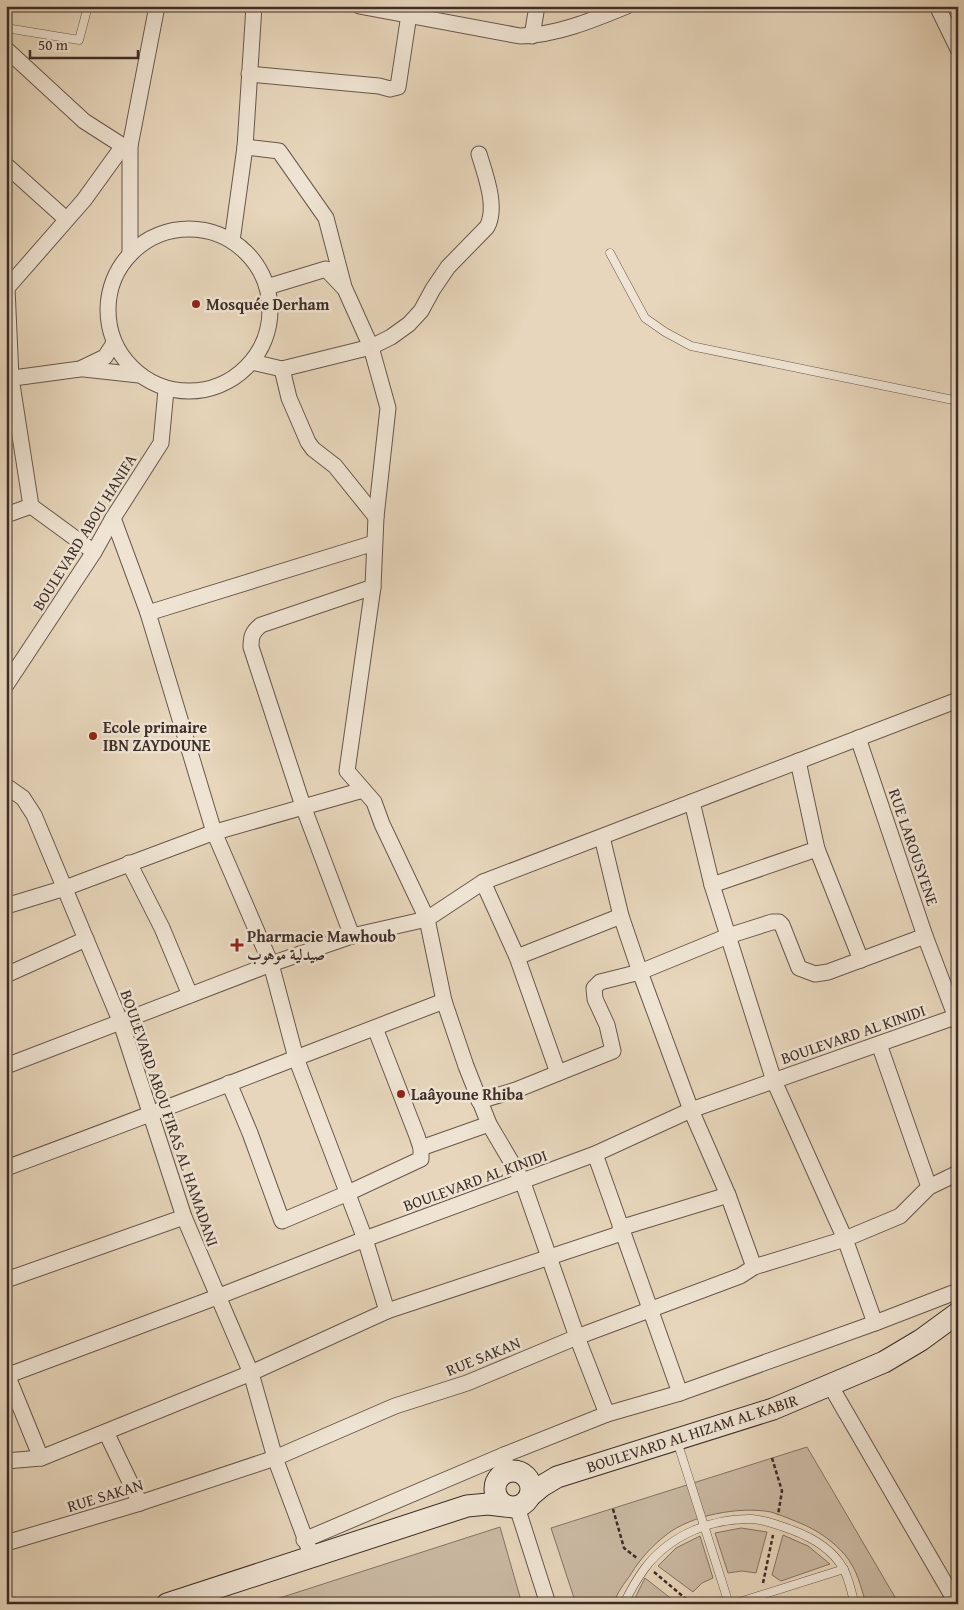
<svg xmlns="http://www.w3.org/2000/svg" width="964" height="1610" font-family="'Gentium Book Plus',Amiri,serif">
	<rect width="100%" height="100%" fill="#e7d6bb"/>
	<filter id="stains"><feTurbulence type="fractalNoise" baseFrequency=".004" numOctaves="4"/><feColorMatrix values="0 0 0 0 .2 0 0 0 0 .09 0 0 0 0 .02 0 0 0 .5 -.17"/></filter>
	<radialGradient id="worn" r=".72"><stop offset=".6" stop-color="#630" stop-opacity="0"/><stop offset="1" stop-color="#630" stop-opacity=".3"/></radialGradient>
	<g fill="#cab9a2" stroke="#847365">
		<path d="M807 1447 899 1604H866C861 1587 857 1569 845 1555 833 1541 817 1530 800 1523 790 1519 781 1515 771 1512 740 1506 691 1515 666 1535 652 1546 640 1559 631 1574 625 1583 616 1593 614 1604H576L551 1528Z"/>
		<path d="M500 1527 522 1604H261Z"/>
		<path d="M741 1528 767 1532 756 1573 742 1571 728 1573 715 1533Z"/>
		<path d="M783 1535 808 1546 830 1564 781 1581 772 1575Z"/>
		<path d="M700 1536 713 1578 702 1583 693 1592 658 1566 676 1548Z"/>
		<path d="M645 1578 678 1604H632Z"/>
	</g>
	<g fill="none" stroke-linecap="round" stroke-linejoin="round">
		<defs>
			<g id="service">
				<path d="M6 28 79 40 88 6"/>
				<path d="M610 253 645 318 665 332 691 346 958 401"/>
				<path d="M677 1441 729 1604"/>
				<path d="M624 1604C630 1591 637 1579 645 1568 670 1535 712 1518 752 1519 765 1520 779 1525 792 1530 811 1537 832 1549 843 1568 849 1578 851 1592 855 1604"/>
				<path d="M733 1604 844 1569"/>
			</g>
			<g id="minor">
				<path d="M359 6 520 36C557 35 593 20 627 6"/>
				<path d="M937 6 958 49"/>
				<path d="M532 36 537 6"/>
				<path d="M6 49 84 121 123 146H130"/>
				<path d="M249 74 379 86 390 89 398 87 410 8"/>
				<path d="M245 147 279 151 326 218 344 287 371 347 388 408 376 517 373 587 347 771 374 802 382 824 427 919 444 1001 466 1066 489 1124 522 1180 577 1337 607 1414"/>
				<path d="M6 165 66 219"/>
				<circle cx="189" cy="310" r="81"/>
				<path d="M232 241 245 147 254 6"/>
				<path d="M130 254V146L157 6"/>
				<path d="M267 287 326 269 343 287"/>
				<path d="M252 362 282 369 371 347 391 337 409 324 421 311 433 289 448 267 487 227C498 207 485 174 479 154"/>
				<path d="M84 369 139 375"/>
				<path d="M282 369 289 398 308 442 313 449 335 466 376 517"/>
				<path d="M6 379 80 369 105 357 114 343"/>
				<path d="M6 515 31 506"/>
				<path d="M113 518 148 613 214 832 271 964 296 1058 365 1239 387 1311"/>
				<path d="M94 552 31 506 11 378 7 288 84 200 123 146"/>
				<path d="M148 613 374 543"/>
				<path d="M6 685 94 552 113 518 161 443 166 390"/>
				<path d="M858 738 925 936 958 1023"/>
				<path d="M798 761 817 849 861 960"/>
				<path d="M6 786 23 798 34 815 121 1023 184 1217 251 1373 275 1458 312 1557"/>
				<path d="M692 802 712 885 774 1081 845 1239 875 1323"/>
				<path d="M602 837 621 916 640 972 691 1110 728 1195 754 1267"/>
				<path d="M129 863 162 928 190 995"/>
				<path d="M483 882 517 957 558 1073"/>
				<path d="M712 885 817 849"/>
				<path d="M6 906 65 888 212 833 363 790"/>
				<path d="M352 936 303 806 251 647C251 637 252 632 261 625L373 587"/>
				<path d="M517 957 621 916"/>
				<path d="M6 975 86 939"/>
				<path d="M879 1044 929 1187"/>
				<path d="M6 1066 271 964 352 936 427 919 483 882 958 700"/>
				<path d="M229 1083 250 1133 282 1221 348 1193 421 1159V1148L417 1136 375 1028"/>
				<path d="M479 1101 516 1090 613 1051 607 1025 595 999 594 988 600 982 640 972 728 936 772 922H779L782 925 799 968 815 974 828 972 925 936"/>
				<path d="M421 1148 489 1124"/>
				<path d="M595 1154 680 1393"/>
				<path d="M6 1168C153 1114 298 1057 444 1001"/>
				<path d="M620 1228 728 1195"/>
				<path d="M6 1280 184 1217"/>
				<path d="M6 1372 41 1458"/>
				<path d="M6 1376 217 1297 365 1239 595 1154 691 1110 955 1017 958 1015"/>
				<path d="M830 1385 957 1604"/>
				<path d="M106 1432 140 1503"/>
				<path d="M504 1455 507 1472"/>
				<path d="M6 1461 41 1458 251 1373 387 1311 622 1233"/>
				<path d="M517 1507 548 1604"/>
				<path d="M304 1540 504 1455 607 1414 680 1393 875 1323 958 1291"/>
				<path d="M6 1543 140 1503 275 1458 395 1406 467 1383 577 1337 740 1276 754 1267 845 1239 900 1216 929 1187 958 1173"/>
			</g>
			<g id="secondary">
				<circle cx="513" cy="1489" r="18"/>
				<path d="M530 1496 542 1486 557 1477 773 1409 884 1362 921 1340 958 1313"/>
				<path d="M167 1604 467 1506 488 1504 505 1506"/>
			</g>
		</defs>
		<use href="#service" stroke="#68574d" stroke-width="9"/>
		<use href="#minor" stroke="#68574d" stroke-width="17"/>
		<use href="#secondary" stroke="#3d2d28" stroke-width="23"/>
		<g stroke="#3d2d28" stroke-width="2.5" stroke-dasharray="4 2.5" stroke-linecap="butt">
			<path d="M772 1458 782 1491 778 1515"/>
			<path d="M613 1509 624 1548 638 1559"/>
			<path d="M654 1572 692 1604"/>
			<path d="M763 1583 773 1535"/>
		</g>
		<use href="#service" stroke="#efe4d3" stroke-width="8"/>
		<use href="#minor" stroke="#efe4d3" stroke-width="15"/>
		<use href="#secondary" stroke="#efe4d3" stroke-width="21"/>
	</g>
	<g fill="#8f2418" stroke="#efe4d3" stroke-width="2">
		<circle cx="196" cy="304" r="5"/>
		<circle cx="93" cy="736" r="5"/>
		<path d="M234.5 937.5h5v5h5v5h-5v5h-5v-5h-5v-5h5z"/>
		<circle cx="401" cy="1094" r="5"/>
	</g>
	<g text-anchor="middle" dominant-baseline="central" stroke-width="5" stroke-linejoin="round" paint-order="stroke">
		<g font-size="16" font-weight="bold" fill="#3d2d28" stroke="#efe4d3" text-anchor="start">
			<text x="206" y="304">Mosquée Derham</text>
			<text x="103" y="727">Ecole primaire<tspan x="103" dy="18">IBN ZAYDOUNE</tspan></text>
			<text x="247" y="936">Pharmacie Mawhoub<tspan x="247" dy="18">صيدلية موهوب</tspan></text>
			<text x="411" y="1094">Laâyoune Rhiba</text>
		</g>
		<g font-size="16" fill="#3d2d28" stroke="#efe4d3">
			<text transform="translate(84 532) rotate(-58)">BOULEVARD ABOU HANIFA</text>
			<text transform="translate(914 847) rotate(71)">RUE LAROUSYENE</text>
			<text transform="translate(853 1034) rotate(-19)">BOULEVARD AL KINIDI</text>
			<text transform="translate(170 1118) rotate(71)">BOULEVARD ABOU FIRAS AL HAMADANI</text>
			<text transform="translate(475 1180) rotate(-20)">BOULEVARD AL KINIDI</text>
			<text transform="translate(483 1356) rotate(-22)">RUE SAKAN</text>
			<text transform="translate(692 1433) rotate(-18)">BOULEVARD AL HIZAM AL KABIR</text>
			<text transform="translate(105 1495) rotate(-17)">RUE SAKAN</text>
		</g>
	</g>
	<rect width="964" height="1610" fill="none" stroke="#e7d6bb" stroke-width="25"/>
	<rect x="8" y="8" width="949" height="1595" fill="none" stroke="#3d2d28" stroke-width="2.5"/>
	<rect x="12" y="12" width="939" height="1585" fill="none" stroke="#3d2d28"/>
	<path d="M30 50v8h108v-8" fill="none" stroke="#3d2d28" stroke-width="2.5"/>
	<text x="38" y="50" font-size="15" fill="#3d2d28" stroke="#efe4d3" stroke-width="4" paint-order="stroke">50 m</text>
	<rect width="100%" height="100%" filter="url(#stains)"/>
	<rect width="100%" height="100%" fill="url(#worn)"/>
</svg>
